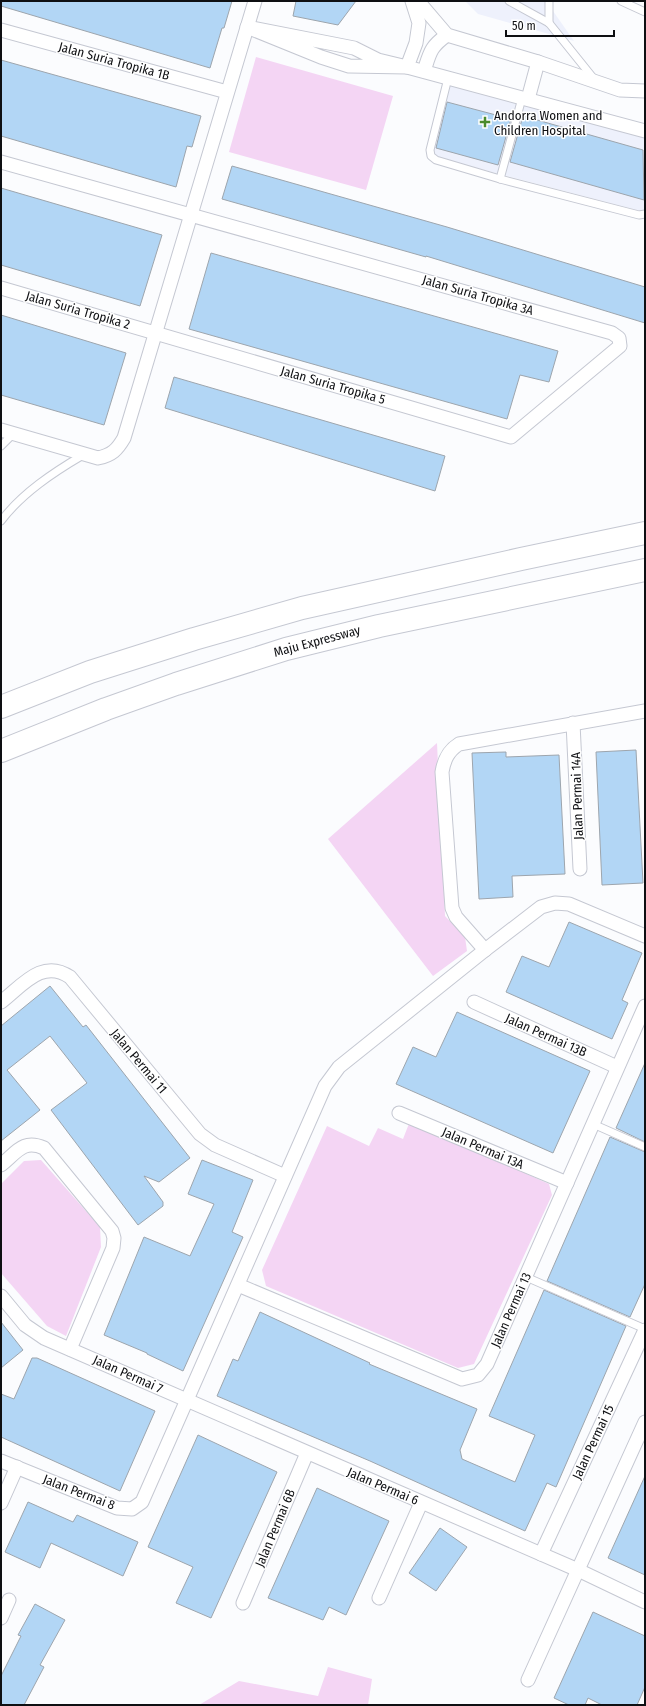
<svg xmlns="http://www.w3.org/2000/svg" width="646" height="1706" font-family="'Fira Sans Condensed',sans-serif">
	<rect width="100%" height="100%" fill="#fbfcfe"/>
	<g fill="#eef1fc">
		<path d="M465 1H546L574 41 478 14Z"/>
		<path d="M450 83 645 136V211H640L439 158 434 154V150Z"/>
	</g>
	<g fill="#f4d5f4">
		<path d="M256 57 393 96 366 190 229 152Z"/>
		<path d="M437 743 445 916 465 937 467 951 433 976 328 839Z"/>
		<path d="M410 1121 549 1184 552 1195 474 1364 458 1368 266 1286 262 1270 327 1126 369 1146 378 1128 403 1139Z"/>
		<path d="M41 1160 100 1227 101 1247 66 1336 47 1326 1 1273V1184L24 1161Z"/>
		<path d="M328 1667 372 1679 368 1705H199L239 1681 318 1696Z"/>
	</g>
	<g fill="#b2d6f5" stroke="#9da5ad">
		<path d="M1 1H232L224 28H222L210 68 1 6Z"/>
		<path d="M296 1H356L338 25 293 16Z"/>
		<path d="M1 60 201 116 192 147 187 146 176 187 1 136Z"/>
		<path d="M447 102 511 119 498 165 436 148Z"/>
		<path d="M523 116 643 150 644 200 510 162Z"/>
		<path d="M232 166 447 227 645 287V323L426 256V257L222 199Z"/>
		<path d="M1 188 162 235 140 306 1 265Z"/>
		<path d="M211 253 558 351 549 382 520 375 507 419 189 329Z"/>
		<path d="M1 315 126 353 104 425 1 395Z"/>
		<path d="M174 377 445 456 435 491 165 408Z"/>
		<path d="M636 750 643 883 602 885 596 752Z"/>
		<path d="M506 752V757L559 755 565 874 512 876 513 897 479 899 472 753Z"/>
		<path d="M569 922 642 953 622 1000 628 1003 612 1039 506 992 522 956 549 967Z"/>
		<path d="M50 986 83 1027 86 1025 190 1158 159 1182 144 1176 163 1202V1206L138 1225 51 1110 87 1083 50 1036 7 1070 40 1110 1 1141V1026Z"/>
		<path d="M457 1012 590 1071 553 1153 396 1084 413 1047 436 1057Z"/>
		<path d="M645 1063V1142L616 1128Z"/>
		<path d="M610 1137 645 1152V1284L630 1317 547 1281Z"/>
		<path d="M202 1160 253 1180 232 1232 243 1237 183 1371 147 1354V1353L104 1335 144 1237 190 1256 214 1204 188 1194Z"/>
		<path d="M544 1290 626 1326 556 1487 547 1483 525 1531 370 1461 217 1396 233 1359 238 1361 260 1312 370 1363 369 1364 477 1409 460 1450 462 1459 515 1482 535 1435 489 1416Z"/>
		<path d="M1 1322 23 1350 1 1368Z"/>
		<path d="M32 1358H37L155 1411 120 1491 1 1437V1394L14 1399Z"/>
		<path d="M198 1435 277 1472 211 1618 176 1603 193 1567 148 1547Z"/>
		<path d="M645 1476V1575L608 1558Z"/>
		<path d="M317 1488 389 1521 346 1615 329 1607 323 1620 268 1598Z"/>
		<path d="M28 1502 73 1522 77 1515 138 1542 123 1576 51 1543 40 1568 5 1552Z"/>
		<path d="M440 1528 467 1547 436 1591 409 1573Z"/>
		<path d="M35 1604 65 1620 40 1665 44 1667 24 1705H1V1676L21 1636 18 1635Z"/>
		<path d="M593 1612 645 1636V1687L637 1705H602L588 1698 585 1705H569L554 1698Z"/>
	</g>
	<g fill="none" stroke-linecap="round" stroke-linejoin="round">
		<defs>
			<g id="lane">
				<path d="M509 1 549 23 594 79"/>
				<path d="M549 1V23"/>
				<path d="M621 1 645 12"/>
				<path d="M448 78 430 150 431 156 436 160 500 179 639 215 645 214"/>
				<path d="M500 179 522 98"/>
				<path d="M1 446 13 434"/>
				<path d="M1 521C22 493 54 472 83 455"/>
				<path d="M593 1124 645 1147"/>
				<path d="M526 1277 645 1329"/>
			</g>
			<g id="street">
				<path d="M412 1 419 23 416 43 407 67 645 131"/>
				<path d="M418 1 447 35 538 62 620 90 645 91"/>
				<path d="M247 27 354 48 378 60 407 67 349 66 321 57Z"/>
				<path d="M1 30 227 92"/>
				<path d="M424 71C430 53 430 47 447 35"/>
				<path d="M528 99 538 62"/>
				<path d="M1 162 612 333 619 338 620 346 511 437 1 288"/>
				<path d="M1 430 98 458C112 455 117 450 124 438L255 1"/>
				<path d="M573 723 580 869"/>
				<path d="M485 950 456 917 452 908 442 772C444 760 448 751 459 744L645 711"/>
				<path d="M1 1002C22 986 42 958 70 977L200 1134 215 1145 285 1176"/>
				<path d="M474 1002 617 1067"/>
				<path d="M399 1113 567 1183"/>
				<path d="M1 1165C17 1152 23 1139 44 1148L112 1231 114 1238 113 1248 70 1349"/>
				<path d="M238 1285 462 1379 478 1375 487 1364 645 1006"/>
				<path d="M1 1296 25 1325 44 1338 578 1570 645 1602"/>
				<path d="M1 1461 117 1508 132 1509 142 1502 325 1086 339 1067 485 950 541 907 555 903 569 904 645 936"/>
				<path d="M1 1503 17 1467"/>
				<path d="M541 1554 645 1330"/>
				<path d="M379 1598 421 1503"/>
				<path d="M243 1603 307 1453"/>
				<path d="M1 1618 9 1600"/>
				<path d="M528 1680 645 1422"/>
			</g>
			<g id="highway">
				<path d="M1 707 90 672 194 639 302 608 521 559 645 533"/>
				<path d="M1 751 106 709 176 684 286 649 379 626 645 570"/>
			</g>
		</defs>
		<use href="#lane" stroke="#c5c8d2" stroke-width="9"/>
		<use href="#street" stroke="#c5c8d2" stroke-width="15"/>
		<use href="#highway" stroke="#c5c8d2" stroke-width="24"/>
		<use href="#lane" stroke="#fff" stroke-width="7"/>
		<use href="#street" stroke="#fff" stroke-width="13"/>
		<use href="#highway" stroke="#fff" stroke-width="22"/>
	</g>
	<path fill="#4a8b2d" stroke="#fff" stroke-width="1.5" d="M483 116h4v4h4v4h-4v4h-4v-4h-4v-4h4z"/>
	<g text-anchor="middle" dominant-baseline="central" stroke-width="3" stroke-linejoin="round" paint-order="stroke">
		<g font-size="13" fill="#0e0f12" stroke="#fff">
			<text transform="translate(114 61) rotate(15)">Jalan Suria Tropika 1B</text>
			<text transform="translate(478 295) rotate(16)">Jalan Suria Tropika 3A</text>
			<text transform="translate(78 310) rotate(16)">Jalan Suria Tropika 2</text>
			<text transform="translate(333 385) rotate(16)">Jalan Suria Tropika 5</text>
			<text transform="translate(317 641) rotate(-15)">Maju Expressway</text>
			<text transform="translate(577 796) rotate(-92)">Jalan Permai 14A</text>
			<text transform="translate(546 1035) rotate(24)">Jalan Permai 13B</text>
			<text transform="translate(139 1061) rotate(50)">Jalan Permai 11</text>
			<text transform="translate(483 1148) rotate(23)">Jalan Permai 13A</text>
			<text transform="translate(511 1310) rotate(-66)">Jalan Permai 13</text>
			<text transform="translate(128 1374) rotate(24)">Jalan Permai 7</text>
			<text transform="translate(593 1442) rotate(-65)">Jalan Permai 15</text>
			<text transform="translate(383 1486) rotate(23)">Jalan Permai 6</text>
			<text transform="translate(79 1492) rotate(21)">Jalan Permai 8</text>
			<text transform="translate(275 1528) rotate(-67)">Jalan Permai 6B</text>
		</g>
		<g font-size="13" fill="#0e0f12" stroke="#fff" text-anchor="start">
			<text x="494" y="115">Andorra Women and<tspan x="494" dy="15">Children Hospital</tspan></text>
		</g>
	</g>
	<rect width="646" height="1706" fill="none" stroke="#0e0f12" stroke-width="4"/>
	<path d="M506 30v6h108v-6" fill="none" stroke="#0e0f12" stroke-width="2"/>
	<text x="512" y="30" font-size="12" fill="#0e0f12" stroke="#ffffff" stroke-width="3" paint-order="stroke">50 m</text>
</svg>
